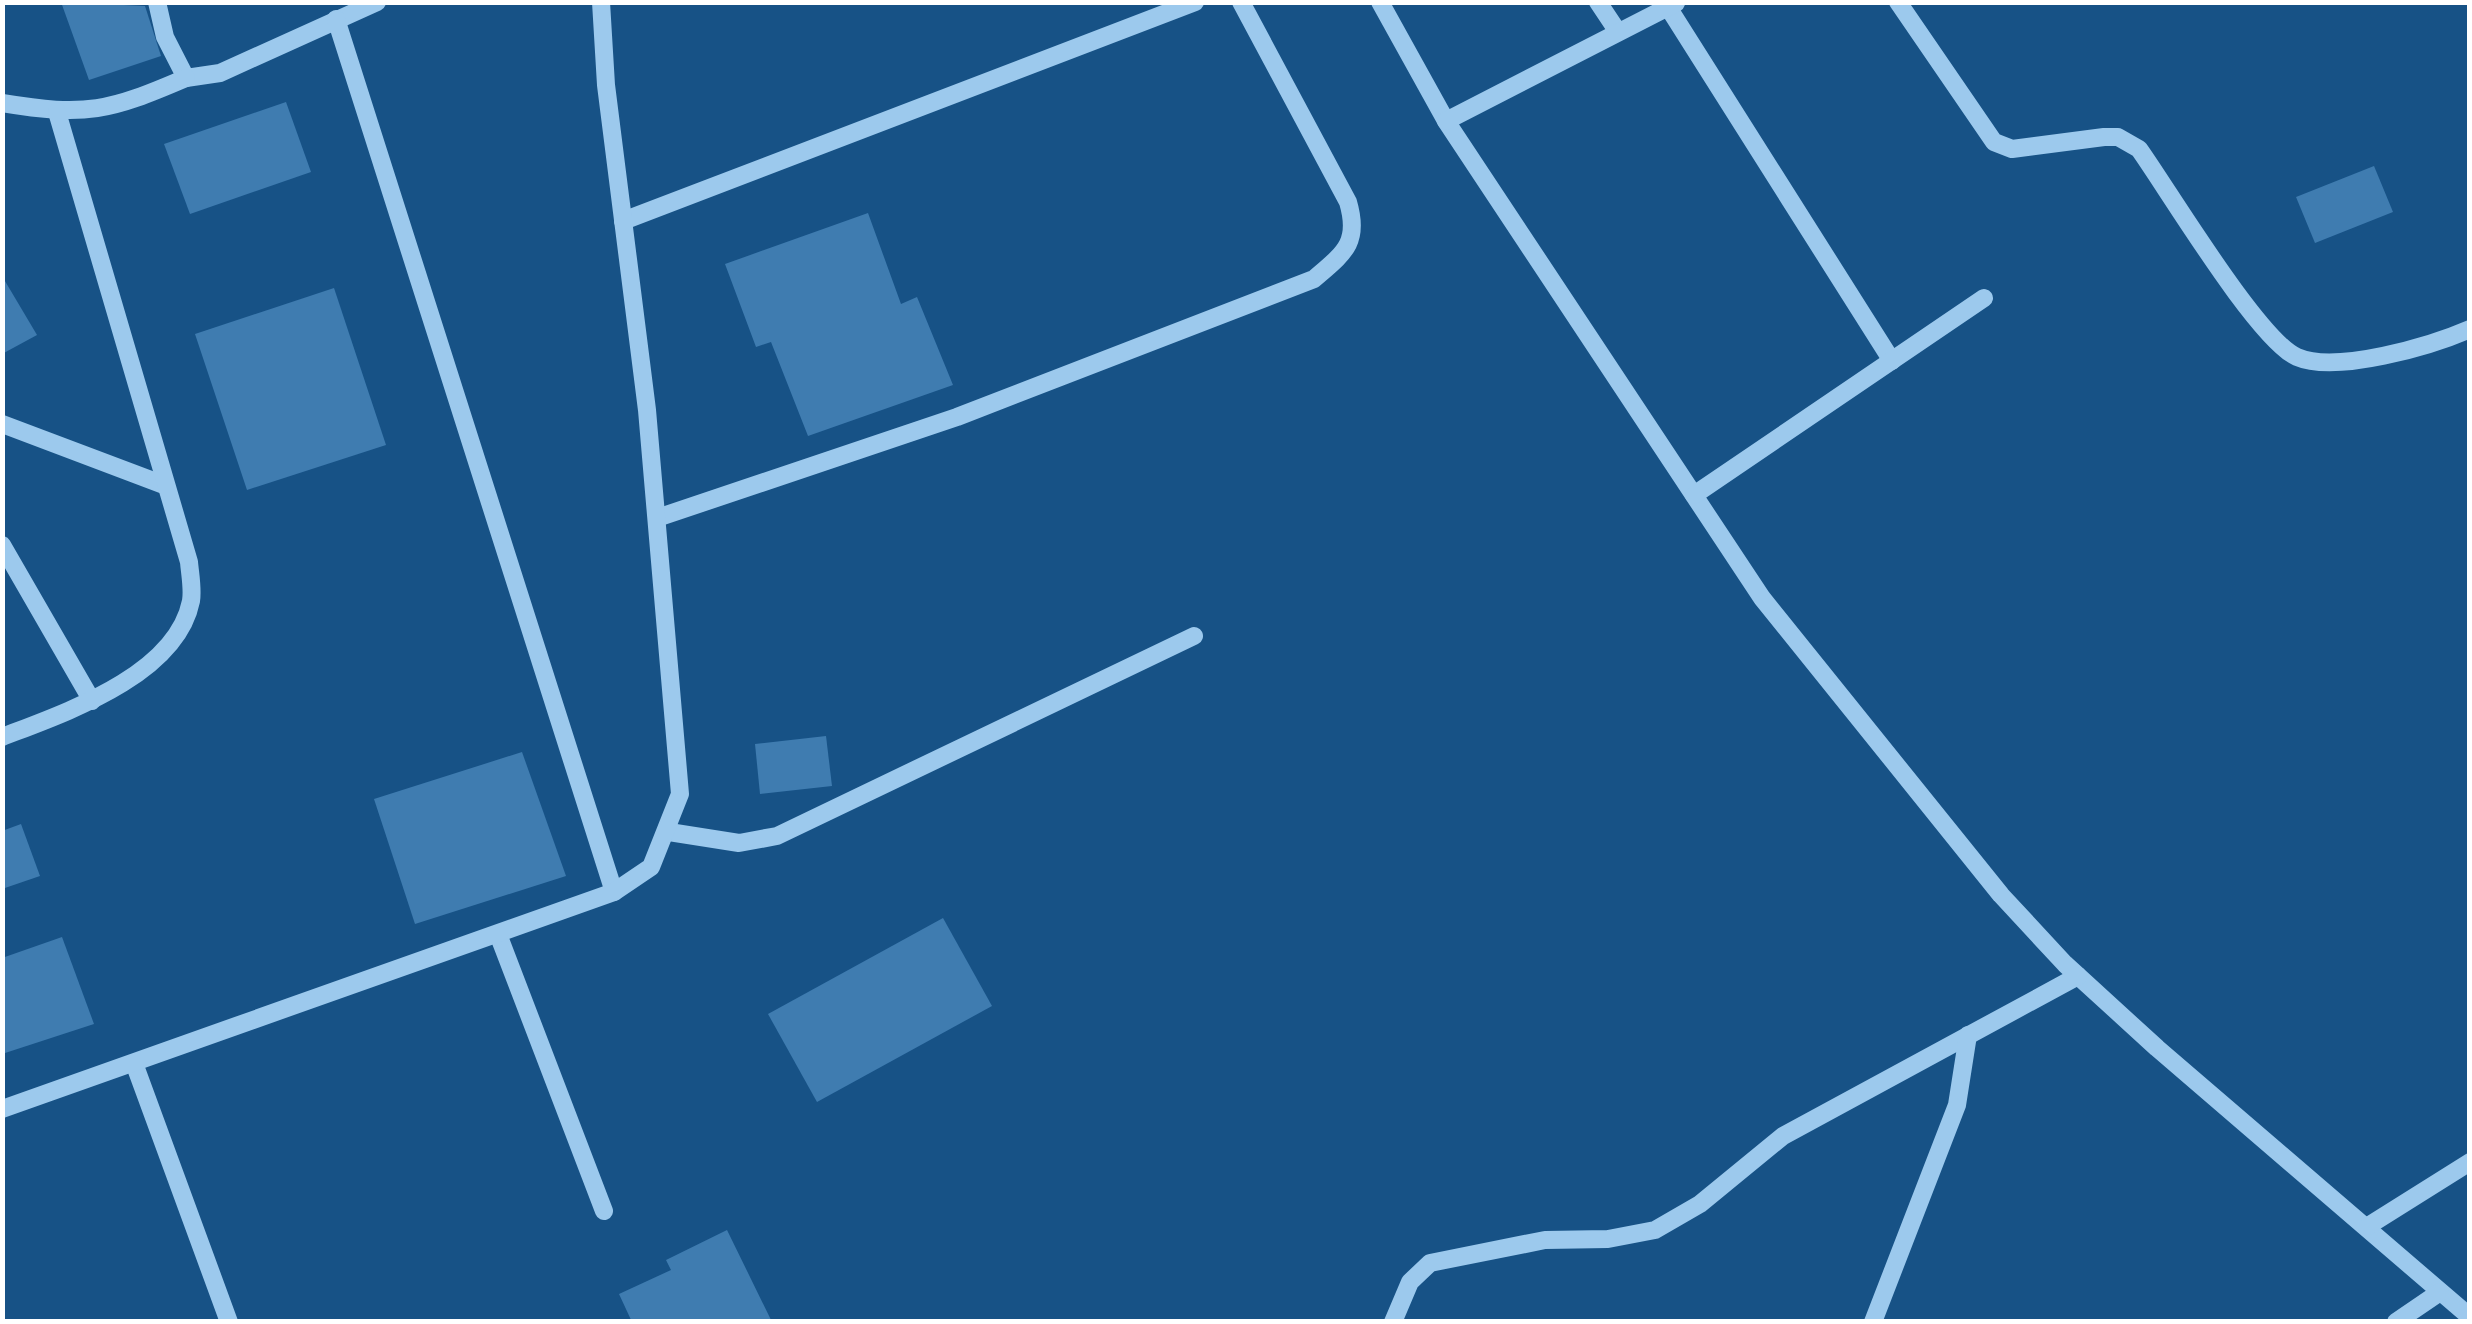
<svg xmlns="http://www.w3.org/2000/svg" width="2472" height="1324" font-family="'Work Sans',sans-serif">
	<rect width="100%" height="100%" fill="#175286"/>
	<g fill="#3f7cb0">
		<path d="M61 2 145 6 161 56 89 80Z"/>
		<path d="M286 102 311 172 190 214 164 144Z"/>
		<path d="M2374 166 2393 212 2315 243 2296 197Z"/>
		<path d="M868 213 901 304 917 297 953 385 808 436 771 342 756 347 725 264Z"/>
		<path d="M2 276 37 335 2 354Z"/>
		<path d="M334 288 386 445 247 490 195 334Z"/>
		<path d="M826 736 832 786 760 794 755 744Z"/>
		<path d="M522 752 566 876 415 924 374 799Z"/>
		<path d="M21 824 40 876 2 889V831Z"/>
		<path d="M943 918 992 1006 817 1102 768 1014Z"/>
		<path d="M62 937 94 1024 2 1054V958Z"/>
		<path d="M727 1230 772 1322H632L619 1294 671 1270 666 1260Z"/>
	</g>
	<g fill="none" stroke-linecap="round" stroke-linejoin="round">
		<g stroke="#9cc9ed" stroke-width="18">
			<path d="M157 2 165 37 186 78 220 73 377 2"/>
			<path d="M1380 2 1446 121 1762 598 2001 895 2065 964 2157 1048 2470 1317"/>
			<path d="M1598 2 1618 32"/>
			<path d="M1898 2 1994 142 2012 149 2104 137H2118L2139 149C2169 191 2258 340 2297 357 2336 374 2431 346 2470 329"/>
			<path d="M1668 7 1892 361"/>
			<path d="M336 19 614 892"/>
			<path d="M2 103C87 117 109 111 186 78"/>
			<path d="M1446 121 1676 3"/>
			<path d="M623 221 1195 2"/>
			<path d="M2 424 164 485"/>
			<path d="M1694 495 1984 298"/>
			<path d="M657 518 957 417 1314 279C1344 253 1360 243 1348 202L1241 2"/>
			<path d="M2 545 92 701"/>
			<path d="M2 737C64 713 176 676 191 601 193 589 190 574 189 562L57 112"/>
			<path d="M669 832 739 843 777 836 1194 636"/>
			<path d="M498 934 604 1211"/>
			<path d="M134 1063 229 1322"/>
			<path d="M2 1109 614 892 651 867 680 794 647 410 606 85 601 2"/>
			<path d="M2368 1226 2470 1162"/>
			<path d="M1393 1322 1410 1282 1430 1263 1545 1240 1608 1239 1655 1230 1700 1204 1783 1136 2078 976"/>
			<path d="M1873 1322 1957 1105 1968 1035"/>
			<path d="M2396 1322 2440 1292"/>
		</g>
	</g>
	<rect width="2472" height="1324" fill="none" stroke="#ffffff" stroke-width="10"/>
</svg>
